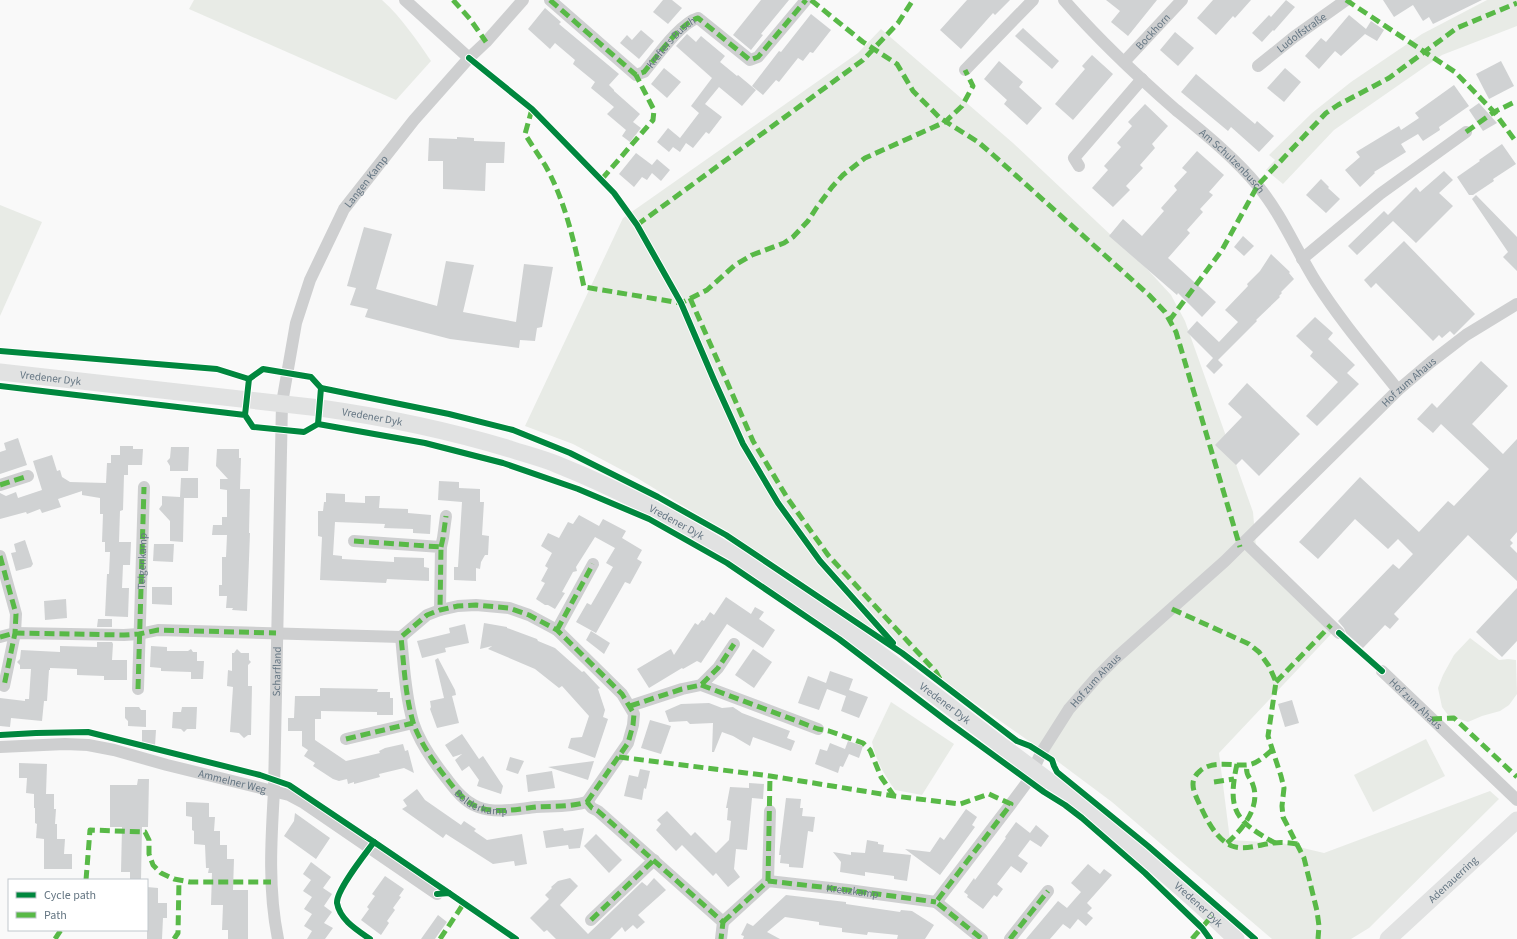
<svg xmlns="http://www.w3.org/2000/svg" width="1517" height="939" font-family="'Source Sans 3',sans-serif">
	<rect width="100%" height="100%" fill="#f9f9f9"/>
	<g fill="#e8ebe6">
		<path d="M194 0H382C401 17 416 39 431 61L396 100 189 9Z"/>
		<path d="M1487 0H1517V26L1442 55 1334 130 1283 184 1266 170 1275 160 1269 155 1312 113 1351 82 1422 34Z"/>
		<path d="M881 29 1013 143 1148 270 1171 295 1185 321 1253 512 1256 547 1332 633 1219 753 1230 840 1282 843 1324 853 1490 791 1499 799 1369 928 1351 939H1272L1112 802 1053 758 842 610 703 518 637 478 573 444 525 426 623 218 858 53Z"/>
		<path d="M0 205 42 222 0 316Z"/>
		<path d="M1470 638 1499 660 1508 659 1516 660 1517 694 1509 705 1500 711 1482 716 1468 722 1448 715 1442 707 1438 688 1443 675 1454 655Z"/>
		<path d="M891 702 954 744 922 795 895 790C885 776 875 759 872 742Z"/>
		<path d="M1426 739 1445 776 1373 812 1354 775Z"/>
	</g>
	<g fill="#d0d2d3">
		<path d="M663 0H672L682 8 668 24 653 12Z"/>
		<path d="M761 0H789L761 34 763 35 751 50 733 35Z"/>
		<path d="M967 0H1010L995 15 993 13 961 49 940 30Z"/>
		<path d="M1106 0H1157L1128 36 1111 22 1120 11Z"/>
		<path d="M1213 0H1251L1235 18 1233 16 1216 35 1197 18Z"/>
		<path d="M1286 0 1295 7 1274 31 1273 30 1262 42 1252 33 1269 15 1271 17Z"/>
		<path d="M1383 0H1482L1433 24 1429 17 1423 21 1413 5 1394 17Z"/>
		<path d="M545 8 561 22 559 24 619 74 609 85 614 90V91L640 114 633 122 641 128 630 142 622 136 626 130 607 114 614 107 591 88 595 82 573 64 575 60 555 43 550 49 528 29Z"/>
		<path d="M811 14 831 30 813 53 810 52 803 61 798 58 779 82 776 80 763 95 752 86 779 51 781 52Z"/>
		<path d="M1349 15 1366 29 1371 21 1384 30 1377 41 1365 34 1341 56 1335 51 1319 69 1305 56 1321 38 1326 42Z"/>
		<path d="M1023 28 1059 61 1052 69 1015 36Z"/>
		<path d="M641 30 654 41 639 59 620 43 627 35 632 40Z"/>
		<path d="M1175 32 1194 48 1178 66 1160 50Z"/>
		<path d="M687 34 696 42 701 36 725 56 720 62 737 76 738 75 756 90 742 106 719 87 705 104 722 117 709 134 706 132 693 148 686 143 680 152 673 147 669 152 657 142 668 128 680 138 699 113 691 106 712 78 676 46Z"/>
		<path d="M1092 55 1113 74 1073 120 1055 104 1085 69 1082 66Z"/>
		<path d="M999 61 1023 82 1019 87 1042 108 1027 125 1004 104 1007 100 984 79Z"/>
		<path d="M1501 61 1514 86 1489 99 1476 74Z"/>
		<path d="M664 68 681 82 667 98 651 84Z"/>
		<path d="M1285 68 1301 82 1284 102 1267 88Z"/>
		<path d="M1196 74 1255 124 1257 121 1274 136 1259 152 1231 127 1228 131 1181 92Z"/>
		<path d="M1454 85 1469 106 1439 127 1440 130 1423 141 1418 134 1401 144 1406 152 1374 172 1375 173 1360 187 1345 170 1360 157 1356 152 1399 126 1401 130 1419 118 1415 113Z"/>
		<path d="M1479 103 1497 123 1483 131 1469 110Z"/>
		<path d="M1145 104 1168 126 1152 144 1155 148 1140 165 1143 168 1126 186 1130 190 1113 207 1092 188 1108 170 1104 166 1121 147 1117 143 1132 126 1128 122Z"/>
		<path d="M457 137 474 138V141L505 142 504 163H486L485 191 443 189V161H428L429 138 457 139Z"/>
		<path d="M1502 144 1516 164 1493 179 1494 181 1473 195H1469L1457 177 1480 161 1479 160Z"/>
		<path d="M1197 151 1224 175 1209 192 1213 195 1200 209 1203 212 1187 230 1190 233 1168 258 1216 302 1202 317 1178 293 1177 295 1109 236 1123 219 1142 236 1164 211 1161 208 1177 190 1174 186 1187 172 1182 168Z"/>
		<path d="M636 153 652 165 657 159 670 170 661 181 652 173 647 180 642 177 634 187 619 174Z"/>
		<path d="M1444 171 1453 180 1439 193 1453 206 1416 243 1393 221 1357 255 1348 246 1384 211 1388 215 1416 187 1420 192Z"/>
		<path d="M1321 179 1329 187 1328 188 1340 199 1326 213 1306 195Z"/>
		<path d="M1476 195 1517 237V271L1503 257 1508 252 1472 199Z"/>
		<path d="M364 227 392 234 376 289 437 306 446 261 474 265 463 312 516 322 524 264 553 267 542 327 537 328 535 341 520 340 519 348 450 339 365 317 368 309 350 305 356 288 347 286Z"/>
		<path d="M1243 236 1254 246 1244 256 1234 247Z"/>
		<path d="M1404 241 1475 314 1454 335 1450 331 1442 338 1439 335 1433 341 1376 283 1371 288 1364 280Z"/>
		<path d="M1271 254 1290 272 1289 273 1294 279 1281 292 1282 293 1279 296 1280 297 1256 320 1257 321 1218 360 1223 365 1214 374 1206 366 1213 358 1187 332 1197 321 1219 342 1238 322 1225 310 1248 286 1247 284 1260 271Z"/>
		<path d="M1315 317 1333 333 1328 339 1355 365 1347 373 1359 384 1317 426 1306 416 1338 382 1310 356 1313 352 1296 336Z"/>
		<path d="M1481 361 1508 386 1472 424 1503 454 1517 439V532L1510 540 1513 543 1510 546 1517 553V581L1468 535 1394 614 1399 619 1390 629 1385 625 1363 648 1346 633 1344 628 1338 621 1393 564 1399 569 1413 554 1398 539 1388 549 1355 519 1318 559 1299 542 1360 477 1419 532 1448 501 1454 506 1489 469 1441 424 1433 433 1417 419 1432 403 1437 408Z"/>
		<path d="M1247 383 1300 434 1259 476 1242 459 1236 465 1215 445 1242 417 1228 404Z"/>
		<path d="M18 438 27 465 0 474V452L6 450 4 443Z"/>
		<path d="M120 446H133V449H143L142 465H128V475H124L123 510 120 511 119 542H131L130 565H123L122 588H129L128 617 105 616 107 574H109L110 552H105V542H102L103 514H100V498L82 495V491L58 499 61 507 42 513 40 509 27 514 26 512 0 519V493L6 496 16 492 18 498 42 490 33 461 52 455 57 471 60 470 62 477 70 482 106 483 107 463H111V455H120Z"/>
		<path d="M171 447H189L188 471H170V466L167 461 170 458Z"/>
		<path d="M217 449H239V458H241L240 489H250L249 533H250L247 611 232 610 233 608H226L227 596H219V585H222V557H226L227 535H212L213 525H222V517H227V490L220 489V479H228L216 466Z"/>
		<path d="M181 478H198V498H184L183 542 170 541V521L159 509 162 505V496L180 497Z"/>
		<path d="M439 481 459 482V488L480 489V502H484L482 535 489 536 488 555H485L481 562 480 569 476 568V581L454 580V567H458L462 502 438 500Z"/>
		<path d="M326 493 345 494V502L365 503V496H380L379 508 408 509V513L431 515 430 534 413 533V529L384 528 385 524 335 522 333 555 342 556V559L394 562V557L424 558V567L429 568V581L387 579 386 583 320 580 322 537 318 536V511H323L324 502H326Z"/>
		<path d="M579 515 599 526 603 519 626 531 622 538 642 550 637 559 642 562 630 584 625 582 596 633 576 622 587 603 591 605 613 567 606 563 615 548 595 537 576 567 577 571 573 572 562 592 565 593 555 609 548 605H545L536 599 545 583 541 581 548 568 545 566 552 553 541 546 548 533 559 538 568 522 573 524Z"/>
		<path d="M25 540 33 564 31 567 16 571 11 553 16 552 14 544Z"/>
		<path d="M154 544H174L173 562 153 561Z"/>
		<path d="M152 587H172V605L152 604Z"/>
		<path d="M1517 588V641L1502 657 1476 632Z"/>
		<path d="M726 597 751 614 755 607 764 612 759 619 775 630 763 648 727 624 701 663 697 661 683 669 682 668 649 688 637 669 671 649 674 655 695 623 698 625 702 620 704 621 710 612 714 615Z"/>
		<path d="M66 599 67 618 45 620 44 601Z"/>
		<path d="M98 619H112V627H97Z"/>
		<path d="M484 623 507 627V628L537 639 538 641 555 648 582 672 584 671 600 688 598 689 605 710 603 717 608 719 595 758 568 748 571 738 582 737 589 716 562 686 559 688 535 669 488 649 492 646 480 649Z"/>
		<path d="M465 624 469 643 445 648 446 652 422 658 417 641 450 633 449 628Z"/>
		<path d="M591 631 610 643 604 654 586 640Z"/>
		<path d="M97 642H112L113 644 112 660H127V680H104V676L77 675V669L50 668V670H49L47 701H44L42 721 11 718 10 727 0 726V698L25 701V699H29L31 669H20V665L17 662 20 659 21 650 60 652V646L97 647Z"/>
		<path d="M151 646 167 647V651H188L191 649 193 652H197V661H204L203 679H191V672L161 671V668L150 667Z"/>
		<path d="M237 649 241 653H249V660L251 662 248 665V686H252L251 735H248L244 738 239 733 230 732 233 687 227 686 228 670 232 671V653H234Z"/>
		<path d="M753 649 772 662 754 688 735 675Z"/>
		<path d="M438 658 455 690 456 695 452 696 459 723 437 728 430 709 431 707 430 701 444 698 435 660Z"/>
		<path d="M830 671 853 679 849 690 868 697 859 718 841 711 846 696 827 689 819 710 798 703 808 676 826 683Z"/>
		<path d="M320 688 378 689 377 692H390V698H393V715H377V712L321 711V719H315V740L346 761 380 753 379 751 385 748 403 744 405 751 408 750 414 773 404 768 379 774 380 777 354 784V782L348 784 347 779 339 781 333 779 313 766 315 763 304 756 308 750 302 746V731H288V718H294L295 696H320Z"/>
		<path d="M1292 700 1299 723 1285 727 1278 704Z"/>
		<path d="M709 703 722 708 733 707 742 713 790 731 787 738 795 741 791 751 753 737 750 746 733 736 722 732 714 752H712L713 723 690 724 687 721 669 722 665 711 681 704Z"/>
		<path d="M125 707H139L141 710H146V727L128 726V721L125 718Z"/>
		<path d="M182 707H197L196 729H187L184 732 181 729 172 728 173 712H181Z"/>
		<path d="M650 720 671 726 661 754 641 748Z"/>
		<path d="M142 730H156L155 746 142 742Z"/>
		<path d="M462 734 479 759 483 756 503 786 501 794 477 786 479 780 469 766 462 771 455 760 462 754 453 757 445 745Z"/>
		<path d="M848 741 863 746 859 758 849 754 843 767 840 766 838 773 815 764 820 749 827 751 830 743 845 749Z"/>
		<path d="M510 757 524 761 518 774 506 770Z"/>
		<path d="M594 761 588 780 548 767Z"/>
		<path d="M19 763 47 764 46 794H54V809H56L55 824H57V839H65L64 854H72V869H44V839L36 838 37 824 35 823V808H34V794L26 793 27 778H19Z"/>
		<path d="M640 769 650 771 646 789 644 788 642 800 624 796 629 775 638 777Z"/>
		<path d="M552 771 555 788 528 792 526 775Z"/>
		<path d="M138 779H149L148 827H142L141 880H130V872H121L122 827H110V785H137Z"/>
		<path d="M749 783 764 784 763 799 752 798 747 850 736 849 734 869 740 877 728 887 716 873 713 876 682 845 676 851 656 830 661 824 657 820 667 811 691 836 695 832 716 853 729 840 731 821 727 820 728 808H726L730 787 749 788Z"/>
		<path d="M417 789 425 800 461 825 464 821 476 829 474 831 487 840 522 834 527 864 515 866 514 861 493 864 446 834 443 838 402 809 407 806 403 800Z"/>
		<path d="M786 798 801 799 800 808H803L802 816 815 817 813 832 808 831 803 868 789 867V864L780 863 781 855H779Z"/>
		<path d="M186 802 209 803V817H215L214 831H220V845H227V859H234L233 890H248V939H228V930H222L223 905H211L212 873H208L209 868H206L205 845 194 844V831L192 830V817L186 816Z"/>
		<path d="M966 809 977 817 972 825 975 827 940 875 905 849 930 852 940 837 944 840Z"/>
		<path d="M295 813 330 838 316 859 284 836 294 821Z"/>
		<path d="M1016 822 1030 833 1036 825 1049 836 1041 847 1030 840 1018 856 1028 863 1021 873 1011 866 997 884 1003 889 997 897 994 895 983 909 967 897 968 895 964 892 974 878 975 880 1006 838 1005 837Z"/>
		<path d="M563 828 564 831 584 828 580 848 569 849 568 845 546 848 543 831Z"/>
		<path d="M596 834 622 860 609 873 584 846Z"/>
		<path d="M867 840 878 842V844L884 845 883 852 911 855 907 881 894 879V876L865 872V876L840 872 841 862 833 852 851 855V852L865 853Z"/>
		<path d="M311 862 331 877 323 888 332 894 324 906 332 912 324 923 333 928 325 939H307L312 931 304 926 312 914 304 909 312 897 303 891 311 880 303 874Z"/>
		<path d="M1088 864 1100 874 1104 869 1112 875 1087 903 1092 908 1087 913 1093 918 1086 926 1078 919 1070 929 1063 924 1050 939H1026L1058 901 1067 908 1081 892 1071 883Z"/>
		<path d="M385 876 404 889 399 896 401 897 393 908 395 910 387 921 389 923 381 935 361 920 369 909 367 907 375 896 372 894Z"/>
		<path d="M570 878 578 886 560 905 588 934 642 882 647 886 654 878 666 890 638 915 645 922 637 929 633 925 625 932 622 927 610 939H556L547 930 544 932 530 918 549 899 545 895 552 888 551 887 558 881Z"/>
		<path d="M147 887 158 888V903H167V918H163L162 939H147Z"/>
		<path d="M786 895 846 902V904L900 912 901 910 912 911 934 925 925 939H897L898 935 868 932 867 935 842 932V928L819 925V922L785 917 767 932 780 939H743L744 936 741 935 747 923 753 926Z"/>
		<path d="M438 915 447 922 437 936 435 939H421Z"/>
	</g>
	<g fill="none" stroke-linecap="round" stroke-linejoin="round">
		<g stroke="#cecfd0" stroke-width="12">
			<path d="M405 0 469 58"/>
			<path d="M550 0 636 75 644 72C656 58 680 23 698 18L750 60 758 57 806 0"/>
			<path id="s1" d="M1064 0C1098 39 1136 75 1176 110 1204 133 1235 158 1258 186 1282 215 1296 250 1316 282 1340 320 1370 355 1398 390"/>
			<path id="s2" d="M1124 62 1182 0"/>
			<path id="s3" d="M1258 66 1294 37 1346 0"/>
			<path d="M965 70 1033 0"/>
			<path d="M1079 166 1074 158 1142 79"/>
			<path d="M1302 259 1380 194 1466 132"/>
			<path d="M0 485 28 476"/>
			<path d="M354 541 441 547 440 610"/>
			<path d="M1245 542 1339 633"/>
			<path d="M441 547 443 538 446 516"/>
			<path d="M0 556 16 614 15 633 4 686"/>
			<path d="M557 630 593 564"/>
			<path d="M0 637 15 633 124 635 139 634 158 630 401 637 427 615 440 610 458 606 476 605 509 608 529 615 557 630 622 694 634 714 633 725 628 743 587 802"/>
			<path d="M401 637C404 665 405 694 413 722 419 741 435 764 447 779 456 791 465 802 478 807 497 814 517 809 536 807 553 806 571 807 587 802L592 808 598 811 723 922 721 939"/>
			<path id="s4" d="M1382 671 1517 800"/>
			<path d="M701 685 818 729"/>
			<path d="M138 689 144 487"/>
			<path d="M630 706 682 689 701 685 718 668 734 644"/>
			<path d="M346 739 413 723"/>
			<path id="s5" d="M0 747 65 744 88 745 114 750 167 765 289 795 304 803 437 894"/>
			<path d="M768 881 770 811"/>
			<path d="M591 920 654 860"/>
			<path id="s6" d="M723 922 768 881 848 890 936 902"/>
			<path id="s7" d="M278 939C268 890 271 841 274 791L282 403 296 323 310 280 344 209 414 120 469 58 486 42 523 0"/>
			<path id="s8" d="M982 939 936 902 1011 804 1028 781 1041 753 1069 709 1097 677 1116 658 1225 561 1398 390 1431 362 1466 335 1517 304"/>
			<path d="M1010 939 1048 891"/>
		</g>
		<g stroke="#e1e2e2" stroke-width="17">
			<path id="s9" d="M0 372 320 408C384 417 447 430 510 449 525 454 541 458 556 464 714 527 851 631 985 733 1020 760 1055 785 1089 811 1140 852 1190 894 1236 939"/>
			<path id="s10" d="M1388 939 1517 820"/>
		</g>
		<g stroke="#58b947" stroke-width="5" stroke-dasharray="10 5" stroke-linecap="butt">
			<path d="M453 0 470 19 486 42"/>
			<path id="s11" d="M550 0 636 75 644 72C656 58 680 23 698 18L750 60 758 57 806 0"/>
			<path d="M811 0 863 42 897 64 913 91 940 118 978 142 991 153 1149 295 1165 312 1176 332 1240 547"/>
			<path d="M1346 0 1455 72 1494 112 1517 143"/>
			<path d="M532 109 525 134C531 144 538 154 545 165 566 202 575 246 584 287L681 303 707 290 735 265 752 255 784 243 793 237 808 221 817 207 832 187 843 175 865 158 945 122 962 106 973 86 965 70"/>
			<path d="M1466 132 1494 112 1517 101"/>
			<path d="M602 179 653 120 654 110 636 75"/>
			<path d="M637 225 863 60 898 23 913 0"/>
			<path d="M690 298 753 441 788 499 828 555 936 672 940 679"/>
			<path d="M1169 321 1222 250 1258 185 1326 113 1338 105 1389 78 1457 28 1517 3"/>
			<path d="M0 485 28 476"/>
			<path d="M354 541 441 547 440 610"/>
			<path d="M441 547 443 538 446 516"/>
			<path d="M0 556 16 614 15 633 4 686"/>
			<path d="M1172 609 1249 644 1259 652 1269 666 1276 682 1268 736 1281 776 1284 788 1282 806 1283 817 1304 858 1317 911 1319 926 1318 939"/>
			<path d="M557 630 593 564"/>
			<path d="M0 637 15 633 124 635 139 634 158 630 276 633"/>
			<path d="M1276 682 1331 625"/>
			<path d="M701 685 818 729 829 731 863 743 870 750 881 777 894 796"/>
			<path id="s12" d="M138 689 144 487"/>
			<path d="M630 706 682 689 701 685 718 668 734 644"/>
			<path d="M1432 719 1454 718 1517 777"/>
			<path d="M346 739 413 723"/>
			<path d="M1272 750C1265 756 1257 764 1247 765 1233 766 1212 760 1200 771 1189 780 1193 790 1198 801 1205 816 1215 839 1232 846 1245 851 1261 844 1274 843 1282 842 1290 843 1298 844"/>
			<path d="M619 757 770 776 894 796 960 804 989 794 1011 804 936 902 982 939"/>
			<path d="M1237 764C1227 810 1235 821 1275 843"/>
			<path d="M1214 782 1234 779"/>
			<path id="s13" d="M587 802 628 743 633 725 634 714 622 694 557 630 529 615 509 608 476 605 458 606 440 610 427 615 401 637C404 665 405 694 413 722 419 741 435 764 447 779 456 791 465 802 478 807 497 814 517 809 536 807 553 806 571 807 587 802L592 808 598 811 723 922 721 939"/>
			<path d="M1227 843C1242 830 1261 807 1253 785 1250 776 1245 776 1247 765"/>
			<path d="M86 880 90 830 145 832 149 840V854L153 865 161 873 174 879 190 882H271"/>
			<path d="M768 881 770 776"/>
			<path d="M591 920 654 860"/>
			<path d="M723 922 768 881 848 890 936 902"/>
			<path d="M55 939 61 930"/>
			<path d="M174 939 178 933 179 880"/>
			<path d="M440 939 464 903"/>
			<path d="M1010 939 1048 891"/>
			<path d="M1192 939 1212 916"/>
		</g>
		<defs>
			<g id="cycleway">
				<path d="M469 58 532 109 614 193 637 225 681 303 714 380 743 444 778 503 820 561 893 643"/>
				<path d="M0 351 217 369 249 379"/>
				<path d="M0 386 245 415 253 427 304 432 318 424 321 388 311 377 263 369 249 379 245 415"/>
				<path d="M321 388 449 414 513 430 570 453 658 497 726 535 902 653 1017 741 1030 746 1052 760 1054 766 1057 772 1148 846 1255 939"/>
				<path d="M318 424 425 443 503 463 578 489 649 519 727 563 839 639 948 722 1044 792 1065 805 1082 818 1145 873 1202 928 1210 939"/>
				<path d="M1339 633 1382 671"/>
				<path d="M0 735 36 733 88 732 260 775 289 785 374 842C366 853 336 890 337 903 340 920 357 930 370 939"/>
				<path d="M374 842 449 893"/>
				<path d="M437 894 449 893 516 939"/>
			</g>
		</defs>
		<use href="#cycleway" stroke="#fff" stroke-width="8"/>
		<use href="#cycleway" stroke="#00873e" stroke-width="6"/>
	</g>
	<g text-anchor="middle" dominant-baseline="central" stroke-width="4" stroke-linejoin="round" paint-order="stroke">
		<g font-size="11" fill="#657683" stroke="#fff">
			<text stroke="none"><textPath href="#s2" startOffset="42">Bockhorn</textPath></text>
			<text stroke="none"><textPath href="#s3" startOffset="55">Ludolfstraße</textPath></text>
			<text stroke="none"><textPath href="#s11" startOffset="163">Krefters Busch</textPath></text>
			<text stroke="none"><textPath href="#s1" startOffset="233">Am Schulzenbusch</textPath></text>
			<text stroke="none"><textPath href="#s7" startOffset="777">Langen Kamp</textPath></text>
			<text stroke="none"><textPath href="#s9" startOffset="51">Vredener Dyk</textPath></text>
			<text stroke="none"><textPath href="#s8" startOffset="766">Hof zum Ahaus</textPath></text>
			<text stroke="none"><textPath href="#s9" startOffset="375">Vredener Dyk</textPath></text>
			<text stroke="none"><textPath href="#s9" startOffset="699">Vredener Dyk</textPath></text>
			<text stroke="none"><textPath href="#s12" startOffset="128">Telgenkamp</textPath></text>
			<text stroke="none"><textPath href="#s7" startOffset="268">Scharfland</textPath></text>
			<text stroke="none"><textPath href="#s8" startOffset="333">Hof zum Ahaus</textPath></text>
			<text stroke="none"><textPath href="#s9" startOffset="1023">Vredener Dyk</textPath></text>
			<text stroke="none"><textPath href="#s4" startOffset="47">Hof zum Ahaus</textPath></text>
			<text stroke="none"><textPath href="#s5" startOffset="237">Ammelner Weg</textPath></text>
			<text stroke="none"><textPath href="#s13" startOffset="583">Bolderkamp</textPath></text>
			<text stroke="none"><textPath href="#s10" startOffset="88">Adenauerring</textPath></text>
			<text stroke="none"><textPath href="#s6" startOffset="146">Kreuzkamp</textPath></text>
			<text stroke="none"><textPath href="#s9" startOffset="1347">Vredener Dyk</textPath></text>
		</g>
	</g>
	<rect x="8" y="879" width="140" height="52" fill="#ffffff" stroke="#c1c8cd"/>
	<rect x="16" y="892" width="20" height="6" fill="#00873e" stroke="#c1c8cd"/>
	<text x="44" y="899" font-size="12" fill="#657683">Cycle path</text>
	<rect x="16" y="912" width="20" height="6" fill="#58b947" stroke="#c1c8cd"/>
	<text x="44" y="919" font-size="12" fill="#657683">Path</text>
</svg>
